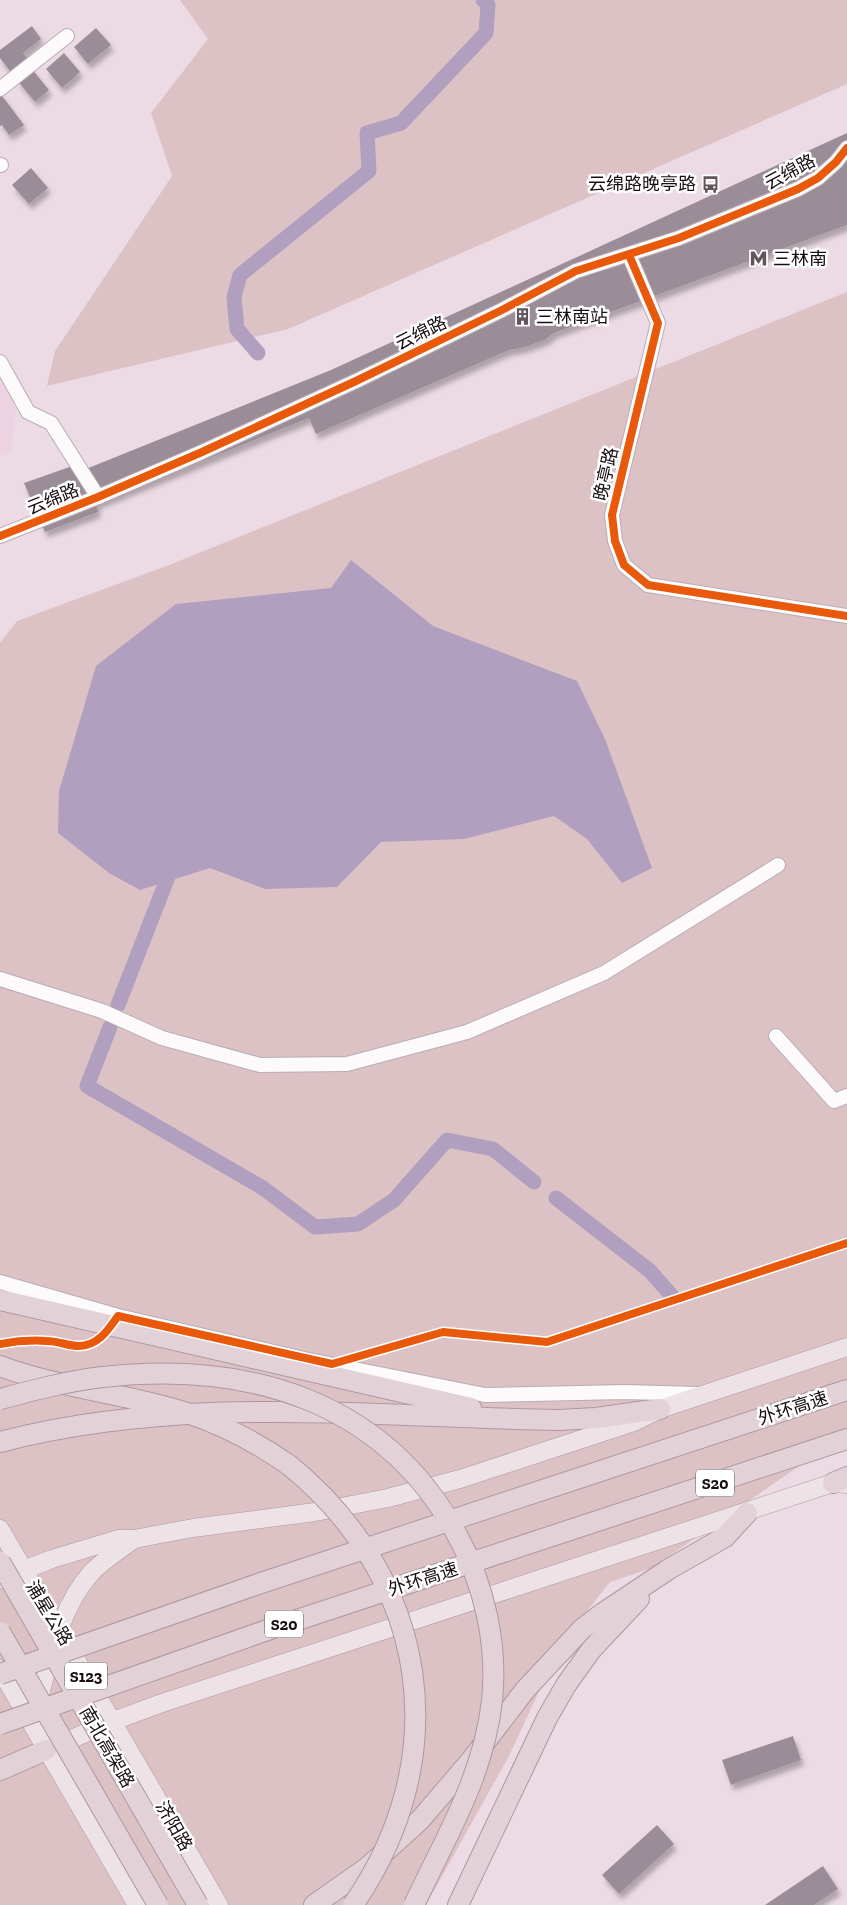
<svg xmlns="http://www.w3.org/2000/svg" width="847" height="1905" font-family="'Zilla Slab','Noto Sans SC',serif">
	<defs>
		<filter id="shadow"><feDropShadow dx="3" dy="5.5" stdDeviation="2.5" flood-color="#0004"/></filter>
	</defs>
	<rect width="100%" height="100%" fill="#ecdbe4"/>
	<path fill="#edd2e1" d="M0 377 17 405 11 452 0 456Z"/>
	<g fill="#ddc2c5">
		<path d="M180 0H847V84L288 329 47 386 55 351 172 176 151 113 208 39Z"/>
		<path d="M847 292V1433L652 1568 610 1582 561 1644 509 1756 426 1905H0V643L17 621 169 565Z"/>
	</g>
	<path fill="#b09fbe" d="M351 560 433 626 577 681 605 739 652 868 622 883 587 839 554 816 464 839 381 842 337 887 265 889 210 868 140 890 109 873 58 833 59 791 96 666 176 604 331 588Z"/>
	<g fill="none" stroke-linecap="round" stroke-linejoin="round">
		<g stroke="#b09fbe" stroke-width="15">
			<path d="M258 353 237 329 234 297 240 275 369 171 367 133 401 123 486 33 488 5 483 0"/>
			<path d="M118 1005 173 864"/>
			<path d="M110 1027 87 1086 263 1188 315 1227 358 1224 394 1200 447 1140 493 1149 534 1182"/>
			<path d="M556 1198 650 1271 672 1296"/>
		</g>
	</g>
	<g fill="#9b8d98" filter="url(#shadow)">
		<path d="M32 26 41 39 23 53 30 62 13 75 0 58V50Z"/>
		<path d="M96 28 111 45 88 64 74 47Z"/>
		<path d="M64 53 80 72 62 88 46 69Z"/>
		<path d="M32 69 49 90 35 102 17 80Z"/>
		<path d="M0 93 24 125 9 135 2 125 0 126Z"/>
		<path d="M847 133V225L554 333 545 340 522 348 509 350 316 434 309 418 96 504 98 512 45 532 24 483 78 464 81 471 331 370Z"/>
		<path d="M31 168 48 188 29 204 12 185Z"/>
		<path d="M793 1736 801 1760 731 1785 722 1760Z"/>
		<path d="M657 1825 674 1844 619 1894 602 1875Z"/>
		<path d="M823 1866 838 1889 814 1905H765Z"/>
	</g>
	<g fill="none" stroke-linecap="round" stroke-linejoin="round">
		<defs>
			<g id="minor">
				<path d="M0 89 67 36"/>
				<path d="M0 165H1"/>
				<path d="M629 255 658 323 612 515 615 541 624 565 648 585 847 616"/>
				<path d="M0 362 28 412 51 423 98 497"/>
				<path d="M0 536 98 497 202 452 356 381 502 310 576 271 679 238 798 189 818 178 836 162 847 148"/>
				<path d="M0 979 102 1011 162 1038 260 1065 347 1064 467 1032 604 973 778 865"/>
				<path d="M776 1036 834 1101 847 1096"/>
				<path d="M0 1282 118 1316 304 1359 485 1395 625 1392 698 1394"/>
			</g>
			<g id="major">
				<path d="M0 1529 219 1905"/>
				<path d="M0 1579 52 1559 118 1539H134L193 1528 315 1512 388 1498 460 1479 634 1422 660 1409 847 1347"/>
				<path d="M0 1669 137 1905"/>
				<path d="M36 1708C50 1662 59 1609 91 1573 103 1560 120 1550 134 1539"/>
				<path d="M51 1748 113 1721 162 1703 833 1483 846 1484"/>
			</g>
			<g id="highway">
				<path d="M0 1300 471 1408"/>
				<path d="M0 1366C59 1388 124 1393 184 1412 222 1424 256 1442 289 1465"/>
				<path d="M0 1442C185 1394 371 1417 559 1420L596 1418 660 1409"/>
				<path d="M833 1483 847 1477"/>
				<path d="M555 1486 847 1390"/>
				<path d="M570 1530 847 1439"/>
				<path d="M0 1770 46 1750"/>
				<path d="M314 1905 368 1867 420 1820 473 1758 525 1690 582 1629 603 1613 669 1569 725 1537 747 1513"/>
				<path d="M458 1905 547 1718 566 1685 591 1650 639 1599"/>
			</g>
		</defs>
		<use href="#minor" stroke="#b9acb4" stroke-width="16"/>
		<use href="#major" stroke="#ad98a0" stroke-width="19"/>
		<use href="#highway" stroke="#ad98a0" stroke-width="22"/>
		<use href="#minor" stroke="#fcfafb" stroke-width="14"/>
		<use href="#major" stroke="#ede2e6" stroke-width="18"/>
		<use href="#highway" stroke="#e2d2d8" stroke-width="20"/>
		<defs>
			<g id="highway-bridge">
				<path d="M0 1399C34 1390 68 1381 103 1377 247 1361 383 1400 456 1533 484 1583 498 1644 492 1701 483 1778 446 1836 414 1905"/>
				<path d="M289 1465C429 1579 456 1756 353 1905"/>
				<path d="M0 1562 198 1905"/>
				<path d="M0 1632 158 1905"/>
				<path d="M0 1674 261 1583 555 1486"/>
				<path d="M0 1724 276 1627 570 1530"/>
			</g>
		</defs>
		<use href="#highway-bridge" stroke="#ad98a0" stroke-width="22" stroke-linecap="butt"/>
		<use href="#highway-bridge" stroke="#e2d2d8" stroke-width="20"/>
		<defs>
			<g id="cycleway">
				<path d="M629 255 658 323 612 515 615 541 624 565 648 585 847 616"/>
				<path d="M0 536 98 497 202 452 356 381 502 310 576 271 679 238 798 189 818 178 836 162 847 148"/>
				<path d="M0 1344C16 1341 32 1340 47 1341 58 1341 68 1346 79 1346 98 1346 108 1330 118 1316L332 1364 443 1332 547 1342 847 1243"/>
			</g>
		</defs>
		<use href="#cycleway" stroke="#fff" stroke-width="11"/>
		<use href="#cycleway" stroke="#e8590c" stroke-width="8"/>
	</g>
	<defs>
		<symbol id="bus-bare" viewBox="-9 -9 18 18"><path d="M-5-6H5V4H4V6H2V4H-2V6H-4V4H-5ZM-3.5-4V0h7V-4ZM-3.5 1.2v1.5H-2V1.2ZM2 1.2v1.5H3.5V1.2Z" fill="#62565c" stroke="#fff" stroke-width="2.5" paint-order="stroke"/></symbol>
		<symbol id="metro-bare" viewBox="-9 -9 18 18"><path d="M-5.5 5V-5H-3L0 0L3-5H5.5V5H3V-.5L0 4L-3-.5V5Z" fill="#62565c" stroke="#fff" stroke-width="2.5" paint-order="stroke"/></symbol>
		<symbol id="building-bare" viewBox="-9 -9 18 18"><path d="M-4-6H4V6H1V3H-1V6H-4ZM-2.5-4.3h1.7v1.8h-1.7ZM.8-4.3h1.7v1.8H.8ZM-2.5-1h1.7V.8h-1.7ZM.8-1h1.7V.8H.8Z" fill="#62565c" stroke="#fff" stroke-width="2.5" paint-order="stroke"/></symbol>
	</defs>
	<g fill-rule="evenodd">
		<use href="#bus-bare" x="698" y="172" width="25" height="25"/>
		<use href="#metro-bare" x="746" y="246" width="25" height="25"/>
		<use href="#building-bare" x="510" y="304" width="25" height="25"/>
	</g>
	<g text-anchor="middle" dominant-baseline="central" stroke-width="5" stroke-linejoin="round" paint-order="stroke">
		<g fill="#fff" stroke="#5d565a" stroke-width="1">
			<rect x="696" y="1469.5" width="38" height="27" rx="4"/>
			<rect x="265" y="1610.5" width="38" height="27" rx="4"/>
			<rect x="65" y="1662.5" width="42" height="27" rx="4"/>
		</g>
		<g font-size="16" font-weight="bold" fill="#170e13">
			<text x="715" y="1483">S20</text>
			<text x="284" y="1624">S20</text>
			<text x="86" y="1676">S123</text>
		</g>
		<g font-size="18" fill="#170e13" stroke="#fff">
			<text transform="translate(790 172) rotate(-28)">云绵路</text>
			<text transform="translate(421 333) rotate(-26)">云绵路</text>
			<text transform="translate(606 474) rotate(-77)">晚亭路</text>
			<text transform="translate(53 499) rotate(-22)">云绵路</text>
			<text transform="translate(793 1408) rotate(-18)">外环高速</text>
			<text transform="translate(423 1579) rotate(-18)">外环高速</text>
			<text transform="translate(49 1613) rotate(59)">浦星公路</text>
			<text transform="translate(107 1747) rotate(60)">南北高架路</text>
			<text transform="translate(174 1826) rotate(60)">济阳路</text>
		</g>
		<g font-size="18" fill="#170e13" stroke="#fff" text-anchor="start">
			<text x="696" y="184" text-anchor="end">云绵路晚亭路</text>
			<text x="773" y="259">三林南</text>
			<text x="536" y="317">三林南站</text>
		</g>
	</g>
</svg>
